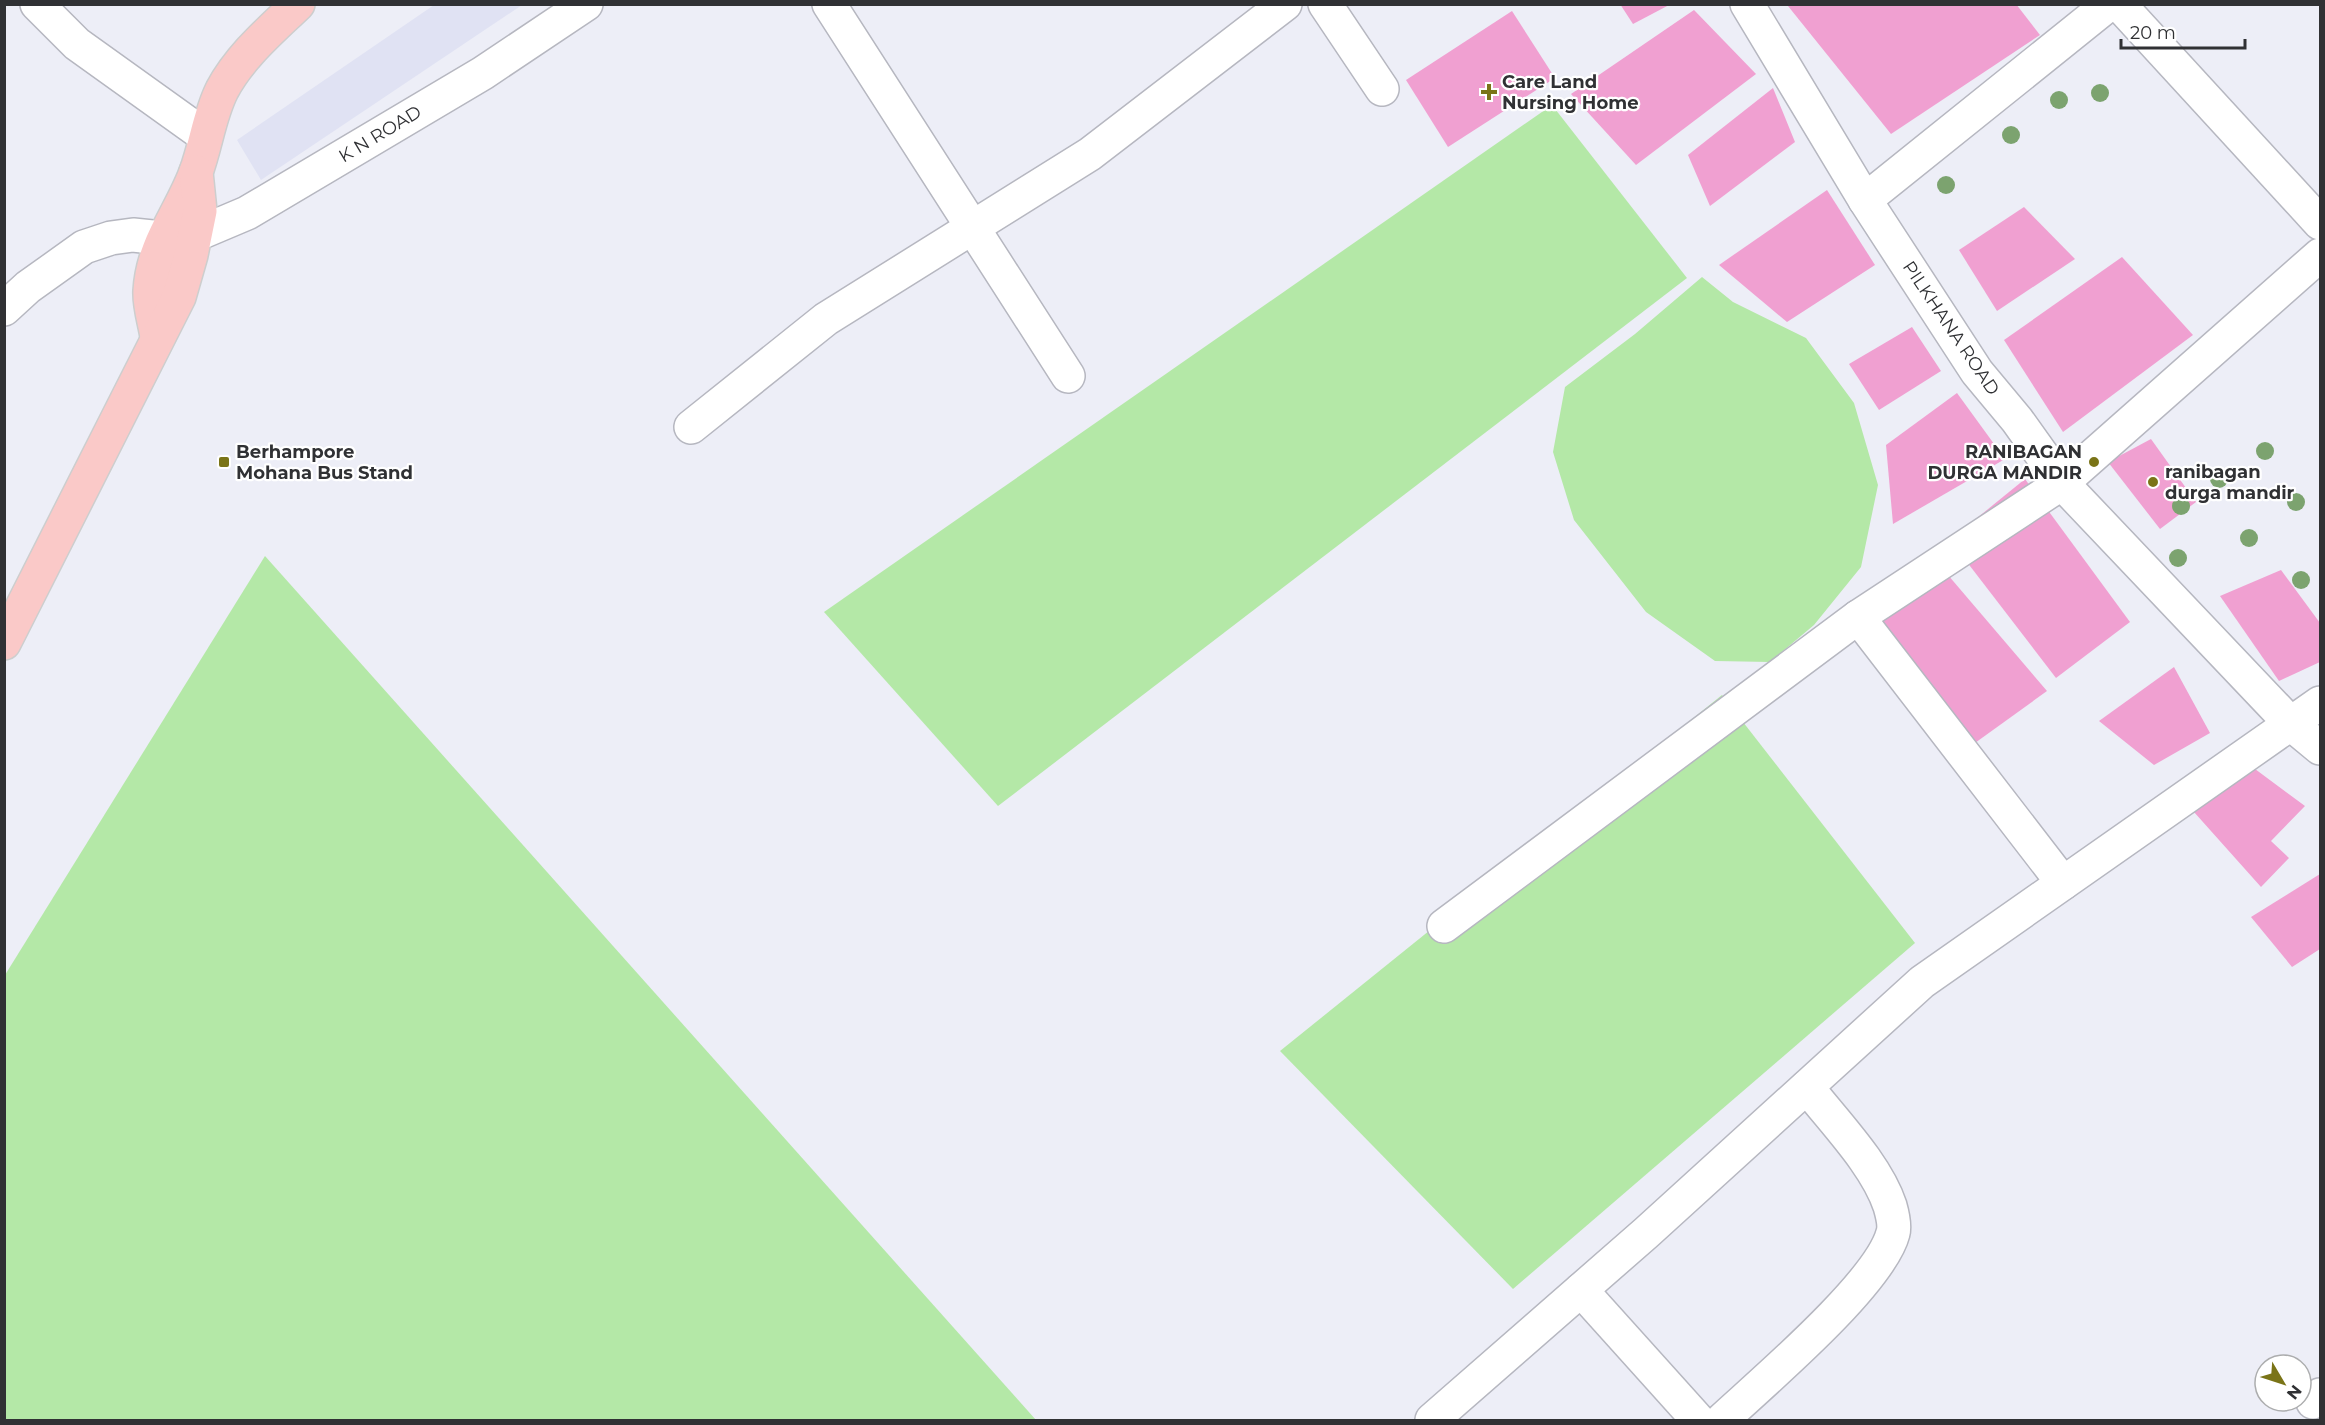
<svg xmlns="http://www.w3.org/2000/svg" width="2325" height="1425" font-family="Montserrat,sans-serif">
	<rect width="100%" height="100%" fill="#edeef7"/>
	<path fill="#e0e2f3" d="M434 5H522L261 180 237 140Z"/>
	<g fill="#b4e8a7">
		<path d="M1552 105 1687 278 998 806 824 612Z"/>
		<path d="M1702 277 1733 302 1806 338 1854 403 1878 485 1861 567 1814 625 1770 662 1715 661 1646 612 1574 520 1553 452 1565 387 1635 334Z"/>
		<path d="M265 556 1036 1420H5V975Z"/>
		<path d="M1722 695 1915 943 1513 1289 1280 1051Z"/>
	</g>
	<g fill="#f0a0d1">
		<path d="M1620 4H1671L1633 24Z"/>
		<path d="M1791 4H2016L2040 35 1891 134 1788 6Z"/>
		<path d="M1694 10 1756 74 1636 165 1571 94Z"/>
		<path d="M1512 11 1555 78 1448 147 1406 80Z"/>
		<path d="M1773 88 1795 142 1710 206 1688 155Z"/>
		<path d="M1827 190 1875 265 1787 322 1719 265Z"/>
		<path d="M2024 207 2075 259 1997 311 1959 250Z"/>
		<path d="M2122 257 2193 335 2063 432 2004 340Z"/>
		<path d="M1912 327 1941 371 1879 410 1849 364Z"/>
		<path d="M1957 393 2005 459 1893 524 1886 445Z"/>
		<path d="M2151 439 2196 502 2160 529 2108 462Z"/>
		<path d="M2025 479 2130 622 2056 678 1950 540Z"/>
		<path d="M1942 568 2047 691 1968 748 1863 622Z"/>
		<path d="M2281 570 2320 623V662L2279 681 2220 596Z"/>
		<path d="M2174 667 2210 733 2154 765 2099 721Z"/>
		<path d="M2251 766 2305 806 2271 841 2289 858 2261 887 2194 812Z"/>
		<path d="M2320 874V949L2292 967 2251 917Z"/>
	</g>
	<g fill="none" stroke-linecap="round" stroke-linejoin="round">
		<defs>
			<g id="minor">
				<path d="M37 4 77 44 204 135"/>
				<path d="M829 4 1068 376"/>
				<path d="M1325 4 1382 89"/>
				<path d="M1747 4 1865 200 1977 372 2017 420 2062 483 2291 724 2320 748"/>
				<path d="M2119 4 2320 223"/>
				<path d="M1865 200 2109 4"/>
				<path d="M4 309 28 287 84 247 111 238 133 235 162 238 195 235 247 213 483 73 586 4"/>
				<path d="M691 427 826 319 1090 154 1285 4"/>
				<path d="M1858 617 2063 883"/>
				<path d="M1444 926 1858 617 2062 483 2320 255"/>
				<path d="M1581 1290 1698 1420"/>
				<path d="M2313 1402 2320 1395"/>
				<path d="M1432 1420 1646 1233 1922 982 2320 703"/>
				<path d="M1722 1420C1763 1382 1880 1283 1893 1233 1895 1226 1892 1213 1890 1206 1876 1164 1834 1122 1807 1087"/>
			</g>
			<g id="major">
				<path d="M157 337C155 323 149 305 150 291 153 243 180 215 196 172 206 145 209 116 222 90 240 56 271 30 298 4"/>
				<path d="M4 643 179 297 191 255 200 211 196 172"/>
			</g>
		</defs>
		<use href="#minor" stroke="#b6b7c0" stroke-width="36"/>
		<use href="#major" stroke="#cdcece" stroke-width="36"/>
		<use href="#minor" stroke="#fff" stroke-width="33"/>
		<use href="#major" stroke="#fac9c8" stroke-width="33"/>
	</g>
	<g fill="#7ca36f">
		<circle cx="2100" cy="93" r="9"/>
		<circle cx="2059" cy="100" r="9"/>
		<circle cx="2011" cy="135" r="9"/>
		<circle cx="1946" cy="185" r="9"/>
		<circle cx="2265" cy="451" r="9"/>
		<circle cx="2219" cy="479" r="9"/>
		<circle cx="2296" cy="502" r="9"/>
		<circle cx="2181" cy="506" r="9"/>
		<circle cx="2249" cy="538" r="9"/>
		<circle cx="2178" cy="558" r="9"/>
		<circle cx="2301" cy="580" r="9"/>
	</g>
	<g fill="#7a7417" stroke="#fff" stroke-width="2">
		<path d="M1486 83h6v6h6v6h-6v6h-6v-6h-6v-6h6z"/>
		<rect x="218" y="456" width="12" height="12" rx="3"/>
		<circle cx="2094" cy="462" r="6"/>
		<circle cx="2153" cy="482" r="6"/>
	</g>
	<g text-anchor="middle" dominant-baseline="central" stroke-width="4.5" stroke-linejoin="round" paint-order="stroke">
		<g font-size="18" font-weight="bold" fill="#303134" stroke="#fff" text-anchor="start">
			<text x="1502" y="82">Care Land<tspan x="1502" dy="21">Nursing Home</tspan></text>
			<text x="236" y="452">Berhampore<tspan x="236" dy="21">Mohana Bus Stand</tspan></text>
			<text x="2082" y="452" text-anchor="end">RANIBAGAN<tspan x="2082" dy="21">DURGA MANDIR</tspan></text>
			<text x="2165" y="472">ranibagan<tspan x="2165" dy="21">durga mandir</tspan></text>
		</g>
		<g font-size="18" fill="#303134" stroke="#fff">
			<text transform="translate(380 134) rotate(-31)">K N ROAD</text>
			<text transform="translate(1951 328) rotate(56)">PILKHANA ROAD</text>
		</g>
	</g>
	<rect width="2325" height="1425" fill="none" stroke="#303134" stroke-width="12"/>
	<g transform="translate(2283 1383) rotate(129)"><circle r="28" fill="#ffffff" stroke="#acadae" stroke-width="1.5"/>
	<path d="M0-4.5L10 22L0 15L-10 22Z" fill="#7a7417"/>
	<text y="-9" font-size="16" font-weight="bold" text-anchor="middle" fill="#303134">N</text>
	</g>
	<path d="M2121 39v9h124v-9" fill="none" stroke="#303134" stroke-width="3"/>
	<text x="2130" y="39" font-size="18" fill="#303134" stroke="#ffffff" stroke-width="4.5" paint-order="stroke">20 m</text>
</svg>
